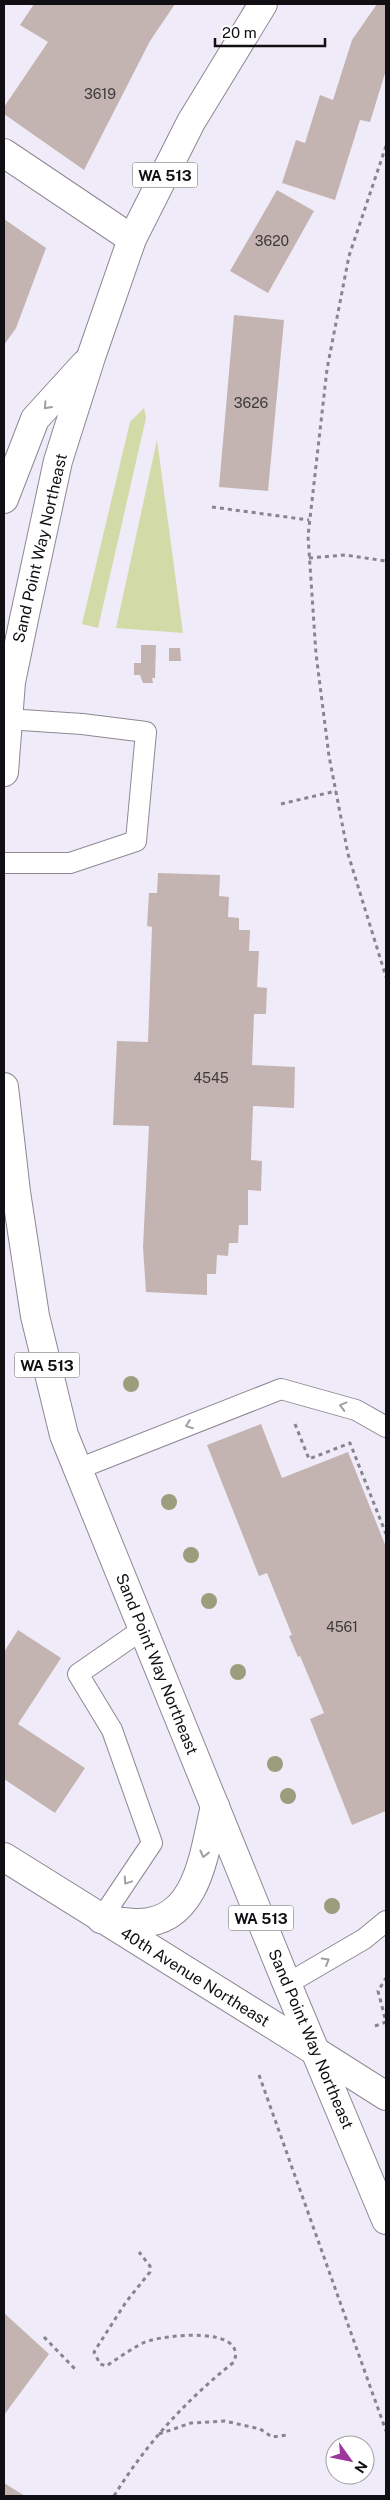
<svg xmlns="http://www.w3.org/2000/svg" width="390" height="2500" font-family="'Public Sans',sans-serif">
	<rect width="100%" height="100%" fill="#f0ebf8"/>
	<g fill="#d2daa7">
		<path d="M144 408 146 418 98 628 82 624 130 422Z"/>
		<path d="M157 440 183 633 116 628Z"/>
	</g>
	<g fill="#c3b4b1">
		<path d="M34 4H175L150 41 84 170 4 114V107L48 42 20 25Z"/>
		<path d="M377 4H386V70L370 122 360 120 335 200 282 183 296 140 305 143 320 95 333 100 352 40Z"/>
		<path d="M277 190 314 211 268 293 230 271Z"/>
		<path d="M4 219 46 248 16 328 4 345Z"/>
		<path d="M234 315 284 320 268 491 219 487Z"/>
		<path d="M141 645H156L155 678H152L153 683H143L140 675H134V663H141Z"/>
		<path d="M169 648H180L181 661H169Z"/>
		<path d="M158 873 220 875 219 896 229 897 228 917 239 918V930H250L249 951H259L257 987 267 988 266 1014H254L252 1065 295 1067 294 1108 253 1106 251 1160 262 1161 261 1191 248 1190V1225H239L238 1243H229L228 1256 217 1255 216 1274H207V1295L146 1292 143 1247 149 1126 113 1125 117 1041 148 1042 152 927 147 926 149 893H157Z"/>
		<path d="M261 1424 282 1478 348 1452 386 1547V1811L352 1825 310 1719 324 1713 300 1656 298 1657 289 1636 292 1635 267 1573 259 1576 207 1445Z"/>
		<path d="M18 1630 61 1658 18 1724 85 1768 55 1813 4 1779V1652Z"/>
		<path d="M4 2313 49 2354 4 2415Z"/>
		<path d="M4 2483 25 2496H4Z"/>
	</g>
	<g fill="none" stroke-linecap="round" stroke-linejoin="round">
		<defs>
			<g id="service">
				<path d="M4 863H70L136 841 146 732 82 724 7 719"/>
				<path d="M78 1469 281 1389 356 1410 386 1427"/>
				<path d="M101 1919 152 1843 112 1730 78 1674 143 1629"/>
				<path d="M287 1984 364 1939 386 1921"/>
			</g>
			<g id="minor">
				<path d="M4 153 132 239"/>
				<path d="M4 1857 315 2051"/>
			</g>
			<path id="tertiary" d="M315 2051 386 2096"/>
			<g id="primary">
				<path d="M4 499 35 419 85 364"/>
				<path d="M4 772 11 682 24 619 58 461 91 357 132 239 191 122 263 4"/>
				<path d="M4 1087 16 1192 35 1316 64 1435 287 1984 386 2220"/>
				<path d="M101 1919C113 1920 126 1923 139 1923 199 1922 204 1851 215 1806"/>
			</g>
		</defs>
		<use href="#service" stroke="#8d8894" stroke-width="22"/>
		<use href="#minor" stroke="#8d8894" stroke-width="30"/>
		<use href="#tertiary" stroke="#8d8894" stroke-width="30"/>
		<use href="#primary" stroke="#8d8894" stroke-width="30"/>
		<g stroke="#88848d" stroke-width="3" stroke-dasharray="4 4" stroke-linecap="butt">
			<path d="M386 146 349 256 327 369 308 536 316 654 329 756 348 854 386 977"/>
			<path d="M212 507 309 520"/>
			<path d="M309 558 345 555 386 561"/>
			<path d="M281 804 336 791"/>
			<path d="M295 1424 309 1459 350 1443 386 1534"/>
			<path d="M375 2026 386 2022 378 1991 386 1978"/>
			<path d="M259 2075 386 2431"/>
			<path d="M44 2337 75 2369"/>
			<path d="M159 2434 191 2423 225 2421 260 2429 272 2437 288 2435"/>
			<path d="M114 2496C146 2444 186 2400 234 2362 248 2325 163 2335 145 2342 132 2348 119 2358 106 2366L100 2364 94 2352 126 2302 150 2272V2266L139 2252"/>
		</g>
		<use href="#service" stroke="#fff" stroke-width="20"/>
		<use href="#minor" stroke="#fff" stroke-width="28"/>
		<use href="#tertiary" stroke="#fff" stroke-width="28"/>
		<use href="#primary" stroke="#fff" stroke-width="28"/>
	</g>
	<g fill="#9c9d7d">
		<circle cx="131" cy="1384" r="8"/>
		<circle cx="169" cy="1502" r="8"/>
		<circle cx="191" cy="1555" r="8"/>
		<circle cx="209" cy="1601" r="8"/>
		<circle cx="238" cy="1672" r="8"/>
		<circle cx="275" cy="1764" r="8"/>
		<circle cx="288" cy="1796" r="8"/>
		<circle cx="332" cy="1906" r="8"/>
	</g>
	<defs><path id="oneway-chevron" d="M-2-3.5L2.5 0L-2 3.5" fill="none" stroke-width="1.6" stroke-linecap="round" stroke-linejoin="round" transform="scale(1.25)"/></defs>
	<g stroke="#a09fa1">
		<use href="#oneway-chevron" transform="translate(47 406) rotate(132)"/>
		<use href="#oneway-chevron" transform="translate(343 1406) rotate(-165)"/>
		<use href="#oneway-chevron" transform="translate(189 1425) rotate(159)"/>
		<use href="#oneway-chevron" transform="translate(204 1854) rotate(104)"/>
		<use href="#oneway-chevron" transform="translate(127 1881) rotate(124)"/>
		<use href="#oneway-chevron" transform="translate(326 1961) rotate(-30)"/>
	</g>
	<g text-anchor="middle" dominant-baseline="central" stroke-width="4" stroke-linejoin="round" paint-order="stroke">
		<g font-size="14" fill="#3e383a">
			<text x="100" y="94">3619</text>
			<text x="272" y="241">3620</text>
			<text x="251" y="403">3626</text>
			<text x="211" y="1078">4545</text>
			<text x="342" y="1627">4561</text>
		</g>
		<g fill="#fff" stroke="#58575a" stroke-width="1">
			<rect x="132.5" y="162.5" width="65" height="25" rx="4"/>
			<rect x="14.5" y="1352.5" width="65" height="25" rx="4"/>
			<rect x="228.5" y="1905.5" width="65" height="25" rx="4"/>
		</g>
		<g font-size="15" font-weight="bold" fill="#110f13">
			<text x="165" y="175">WA 513</text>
			<text x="47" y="1365">WA 513</text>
			<text x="261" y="1918">WA 513</text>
		</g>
		<g font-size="16" fill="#110f13" stroke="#fff">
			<text transform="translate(40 548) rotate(-77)">Sand Point Way Northeast</text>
			<text transform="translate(157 1664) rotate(68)">Sand Point Way Northeast</text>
			<text transform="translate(195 1977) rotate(32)">40th Avenue Northeast</text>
			<text transform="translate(311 2039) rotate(67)">Sand Point Way Northeast</text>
		</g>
	</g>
	<rect width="390" height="2500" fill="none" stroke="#110f13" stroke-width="10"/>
	<g transform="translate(350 2460) rotate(123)"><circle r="24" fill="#ffffff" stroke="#a09fa1"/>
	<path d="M0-4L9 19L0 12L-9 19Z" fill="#9c379c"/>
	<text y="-8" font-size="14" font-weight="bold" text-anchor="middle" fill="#110f13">N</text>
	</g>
	<path d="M215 38v8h110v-8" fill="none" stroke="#110f13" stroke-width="2.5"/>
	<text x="222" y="38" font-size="15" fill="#110f13" stroke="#ffffff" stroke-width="4" paint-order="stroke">20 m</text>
</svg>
